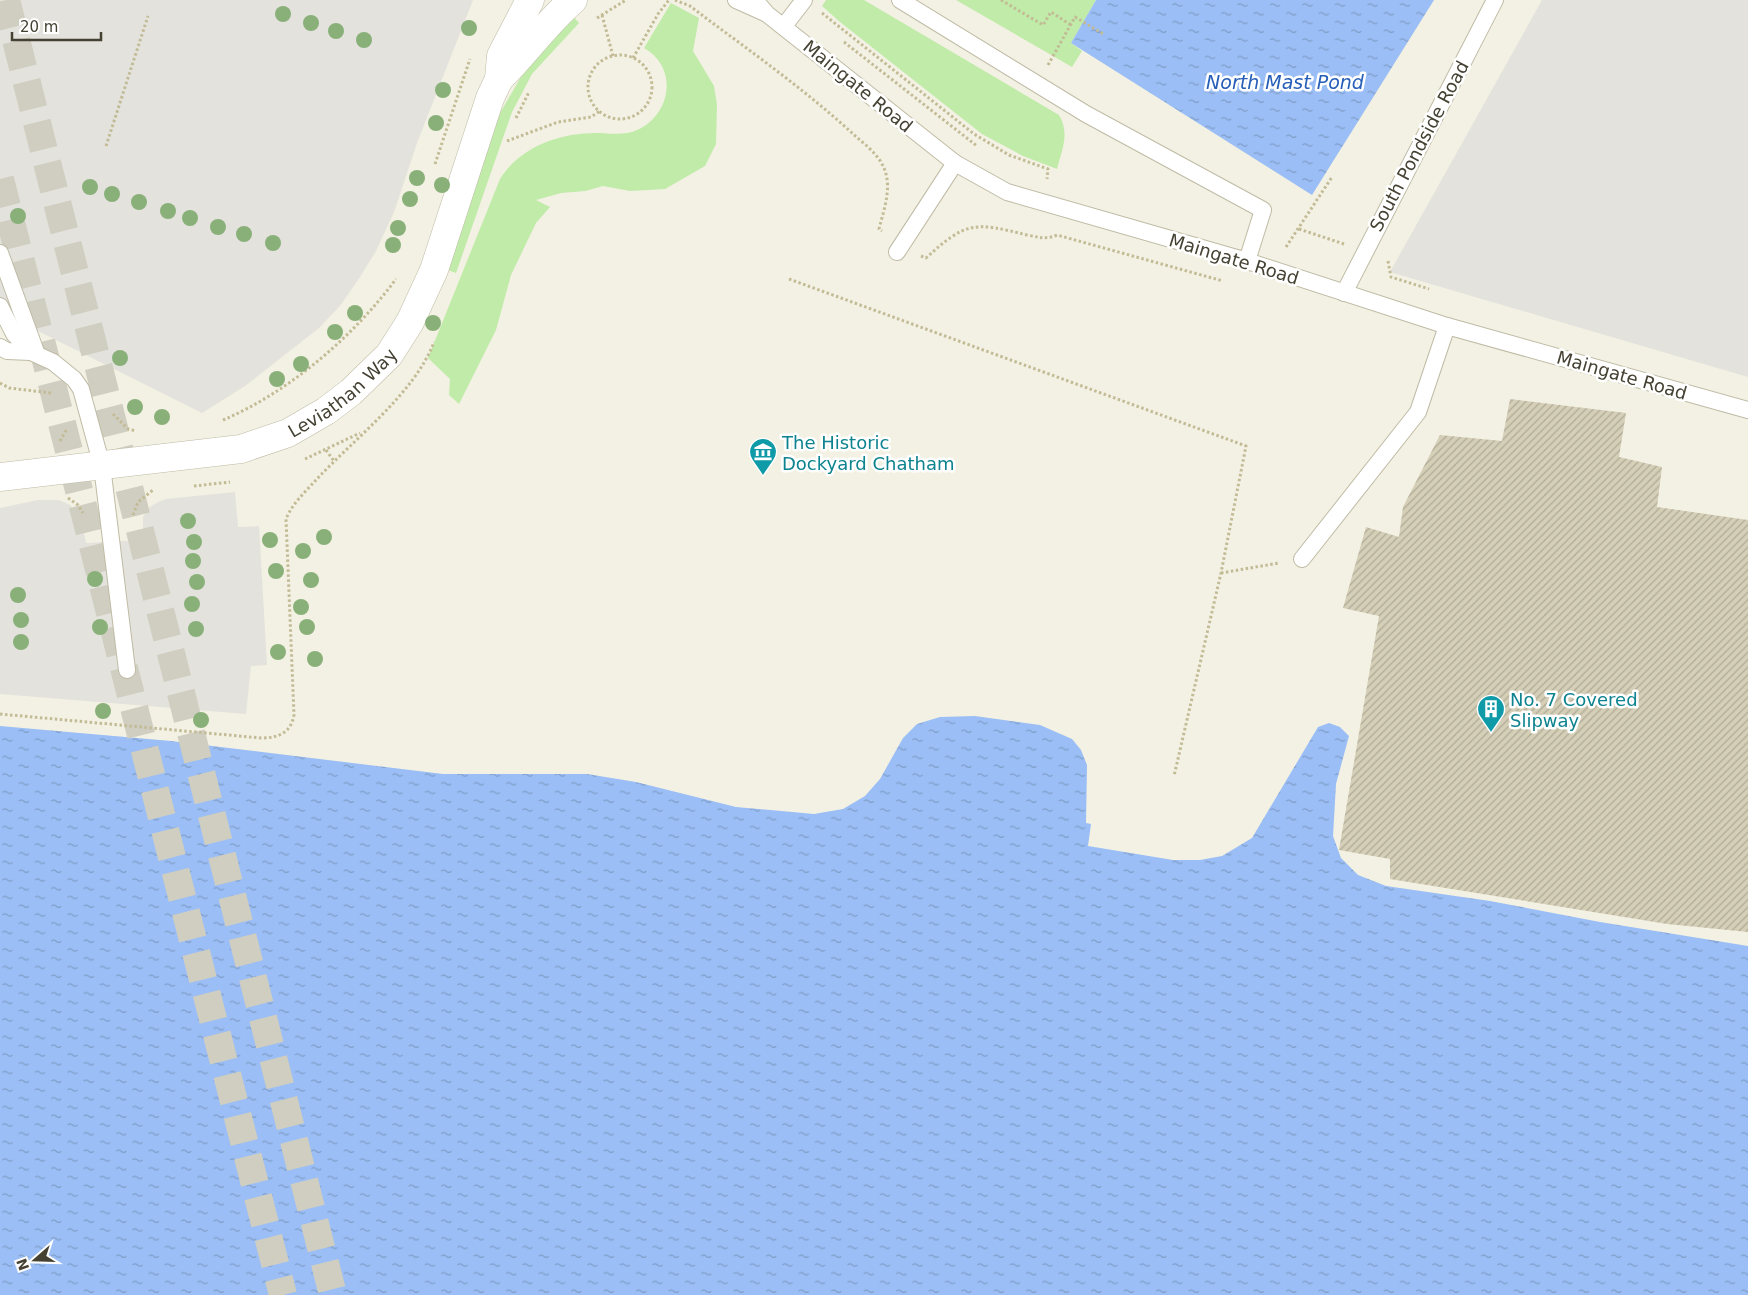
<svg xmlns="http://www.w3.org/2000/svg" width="1748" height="1295" font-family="'DejaVu Sans',sans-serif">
	<defs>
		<pattern id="water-ripples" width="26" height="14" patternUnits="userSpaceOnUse" patternTransform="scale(1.25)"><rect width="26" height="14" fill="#9abef5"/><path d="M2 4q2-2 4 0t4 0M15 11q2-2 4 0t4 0" fill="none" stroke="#7f9cc7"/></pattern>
		<pattern id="building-hatch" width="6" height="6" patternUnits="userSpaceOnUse" patternTransform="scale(1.25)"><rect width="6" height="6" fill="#d5cfb8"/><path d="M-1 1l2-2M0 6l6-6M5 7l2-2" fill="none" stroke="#afaa96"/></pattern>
	</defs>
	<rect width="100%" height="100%" fill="#f3f1e3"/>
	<g fill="#c0eba9">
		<path d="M826 0H864L1059 115C1070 133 1062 150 1057 169L1023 156 982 134 840 22 822 6Z"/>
		<path d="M956 0H1096L1071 43 1082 51 1072 67Z"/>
		<path d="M671 3 699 18 693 51 714 86 717 105 716 144 705 166 665 189 630 191 603 186 585 191 561 193 536 200 550 207 536 223 511 275 496 330 459 404 449 395 450 379 428 358 500 179C520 147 559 133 596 133 610 133 625 136 637 130 671 115 679 68 644 48Z"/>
		<path d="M573 16 579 23 532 74 512 112 456 273 448 270 500 113 532 58Z"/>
	</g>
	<g fill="#e3e2dc">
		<path d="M0 0H473L417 143 394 212 376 251 360 277 340 306 319 328 245 386 202 413 36 330 0 298Z"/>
		<path d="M1542 0H1748V377L1390 272Z"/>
		<path d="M235 492 238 527 259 526 267 665 251 666 246 714 0 694V508L38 500H59L70 505 81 518 86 543 143 540V517L150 507 158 502 166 499Z"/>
	</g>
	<g fill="url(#water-ripples)">
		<path d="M1096 0H1434L1312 195 1071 43Z"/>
		<path d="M975 716 1040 725 1072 739 1081 750 1087 765 1086 823 1091 824 1088 846 1173 860H1200L1222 856 1252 838 1318 727 1329 723 1340 727 1349 736 1336 784 1333 836 1341 858 1358 875 1386 886 1490 901 1600 922 1748 946V1295H0V726L171 741 443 774H587L636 782 736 807 814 814 843 809 865 796 880 779 903 738 917 724 940 717Z"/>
	</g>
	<path fill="url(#building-hatch)" d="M1510 399 1626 413 1619 457 1662 467 1657 507 1748 520V932L1667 924 1390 879V859L1339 850 1379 616 1343 608 1366 527 1399 537 1403 507 1440 435 1502 441Z"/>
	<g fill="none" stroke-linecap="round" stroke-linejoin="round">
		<g stroke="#d0cec0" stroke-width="28" stroke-dasharray="28 14" stroke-linecap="butt">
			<path d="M6 0 333 1295"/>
			<path d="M0 179 283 1295"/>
		</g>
		<defs>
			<g id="service">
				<path d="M736 0 765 13"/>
				<path d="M755 0 767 14 955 163 1007 192 1247 261 1447 326 1748 410"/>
				<path d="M900 0 1086 114 1263 210 1247 261"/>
				<path d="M784 26 804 0"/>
				<path d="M897 252 955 163"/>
				<path d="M0 253 36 352"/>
				<path d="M1344 293 1495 0"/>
				<path d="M0 306 14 334 31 352 53 362 74 379 81 389 102 466 127 670"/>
				<path d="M0 347 7 351 31 352"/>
				<path d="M1302 559 1418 412 1447 326"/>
			</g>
			<g id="minor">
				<path d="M499 79C525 54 545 24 573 0"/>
				<path id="s1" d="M0 477 241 449 288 433 326 411 351 392 389 355 410 322 434 270 490 98 499 79 501 56 530 0"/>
			</g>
		</defs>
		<use href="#service" stroke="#bfbba5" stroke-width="18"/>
		<use href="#minor" stroke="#bfbba5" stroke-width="29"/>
		<g stroke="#c2bb96" stroke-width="3" stroke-dasharray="2.5 2.5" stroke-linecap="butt">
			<path d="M675 0 690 6C744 47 802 87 852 133 863 143 877 153 883 166 893 186 884 209 879 229L882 231"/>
			<path d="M1001 0 1043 25 1051 12 1071 25"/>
			<path d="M822 13 974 134 1009 155 1048 169 1047 179"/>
			<path d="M602 15 613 56"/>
			<path d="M597 18 626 0"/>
			<path d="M844 42 977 146"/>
			<circle cx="620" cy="87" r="32"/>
			<path d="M633 58 658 14 669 0"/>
			<path d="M1048 65 1075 17 1105 35"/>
			<path d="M516 118 529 92"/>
			<path d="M507 141 558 122 591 117 600 111"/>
			<path d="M106 146 148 16"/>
			<path d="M435 164 470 59"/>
			<path d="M1299 229 1344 244"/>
			<path d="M1286 247 1332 177"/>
			<path d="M921 256 926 258C966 221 975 222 1027 235 1038 237 1046 240 1057 235L1223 281"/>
			<path d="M1388 261 1391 277 1429 289"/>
			<path d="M789 279 1246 446 1221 573 1174 776"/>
			<path d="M0 383 9 388 51 393"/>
			<path d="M113 414 128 429 136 431"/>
			<path d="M223 420C289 392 353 337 396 279"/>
			<path d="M60 441 67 429"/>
			<path d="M326 450 334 461"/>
			<path d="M305 459 360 433"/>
			<path d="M194 486 230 482"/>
			<path d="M68 498 78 505 83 513"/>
			<path d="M133 515 138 502 153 490"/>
			<path d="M1221 573 1279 563"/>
			<path d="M0 714 261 738C278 738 291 733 294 715L286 519C292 504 305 492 316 480 354 439 415 393 434 342"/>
		</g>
		<use href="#service" stroke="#fff" stroke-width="16"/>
		<use href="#minor" stroke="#fff" stroke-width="28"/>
	</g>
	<g fill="#89b079">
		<circle cx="283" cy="14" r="8"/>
		<circle cx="311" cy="23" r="8"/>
		<circle cx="469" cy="28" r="8"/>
		<circle cx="336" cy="31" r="8"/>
		<circle cx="364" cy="40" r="8"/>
		<circle cx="443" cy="90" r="8"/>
		<circle cx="436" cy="123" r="8"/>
		<circle cx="417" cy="178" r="8"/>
		<circle cx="442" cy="185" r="8"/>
		<circle cx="90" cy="187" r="8"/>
		<circle cx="112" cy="194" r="8"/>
		<circle cx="410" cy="199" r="8"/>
		<circle cx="139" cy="202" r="8"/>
		<circle cx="168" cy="211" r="8"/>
		<circle cx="18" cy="216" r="8"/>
		<circle cx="190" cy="218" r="8"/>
		<circle cx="218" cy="227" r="8"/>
		<circle cx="398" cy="228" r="8"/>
		<circle cx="244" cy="234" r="8"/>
		<circle cx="273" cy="243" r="8"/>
		<circle cx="393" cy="245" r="8"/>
		<circle cx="355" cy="313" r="8"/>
		<circle cx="433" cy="323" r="8"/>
		<circle cx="335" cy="332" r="8"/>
		<circle cx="120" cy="358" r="8"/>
		<circle cx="301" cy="364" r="8"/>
		<circle cx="277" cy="379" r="8"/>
		<circle cx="135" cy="407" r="8"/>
		<circle cx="162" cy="417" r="8"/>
		<circle cx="188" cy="521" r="8"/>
		<circle cx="324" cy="537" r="8"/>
		<circle cx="270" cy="540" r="8"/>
		<circle cx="194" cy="542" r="8"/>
		<circle cx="303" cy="551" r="8"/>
		<circle cx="193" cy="561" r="8"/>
		<circle cx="276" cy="571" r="8"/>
		<circle cx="95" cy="579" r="8"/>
		<circle cx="311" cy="580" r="8"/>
		<circle cx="197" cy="582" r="8"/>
		<circle cx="18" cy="595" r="8"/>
		<circle cx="192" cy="604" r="8"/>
		<circle cx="301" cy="607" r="8"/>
		<circle cx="21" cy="620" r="8"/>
		<circle cx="100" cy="627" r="8"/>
		<circle cx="307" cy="627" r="8"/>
		<circle cx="196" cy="629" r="8"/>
		<circle cx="21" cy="642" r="8"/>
		<circle cx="278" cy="652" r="8"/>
		<circle cx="315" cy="659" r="8"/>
		<circle cx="103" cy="711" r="8"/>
		<circle cx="201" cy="720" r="8"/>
	</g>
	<defs>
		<symbol id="museum-pin" viewBox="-11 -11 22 30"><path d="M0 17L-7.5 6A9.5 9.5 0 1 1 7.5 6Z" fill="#0f9aa8" stroke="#fff"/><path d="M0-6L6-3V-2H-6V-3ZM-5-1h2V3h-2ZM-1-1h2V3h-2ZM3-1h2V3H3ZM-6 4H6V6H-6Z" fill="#fff"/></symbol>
		<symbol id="building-pin" viewBox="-11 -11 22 30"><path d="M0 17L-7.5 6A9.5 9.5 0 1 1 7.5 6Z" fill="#0f9aa8" stroke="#fff"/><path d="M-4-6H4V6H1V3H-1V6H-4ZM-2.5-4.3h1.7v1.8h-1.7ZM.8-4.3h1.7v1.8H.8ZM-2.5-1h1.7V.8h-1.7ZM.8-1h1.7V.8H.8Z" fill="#fff"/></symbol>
	</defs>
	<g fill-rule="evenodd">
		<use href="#museum-pin" x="747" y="436" width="32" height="43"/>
		<use href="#building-pin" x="1475" y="693" width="32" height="43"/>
	</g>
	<g text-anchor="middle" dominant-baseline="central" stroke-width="5" stroke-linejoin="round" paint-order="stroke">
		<g font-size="18" fill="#454233" stroke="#fff">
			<text transform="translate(858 86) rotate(39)">Maingate Road</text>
			<text transform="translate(1419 146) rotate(-62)">South Pondside Road</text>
			<text transform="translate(1234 259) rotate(17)">Maingate Road</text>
			<text transform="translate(1622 375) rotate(16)">Maingate Road</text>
			<text stroke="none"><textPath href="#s1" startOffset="360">Leviathan Way</textPath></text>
		</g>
		<g font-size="18" fill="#0d838f" stroke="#fff" text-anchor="start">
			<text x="782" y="442">The Historic<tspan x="782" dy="21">Dockyard Chatham</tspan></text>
			<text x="1510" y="699">No. 7 Covered<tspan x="1510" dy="21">Slipway</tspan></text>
		</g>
		<g font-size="19" font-style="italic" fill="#265eb8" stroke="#fff">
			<text x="1285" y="82">North Mast Pond</text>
		</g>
	</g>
	<g transform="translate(35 1260) rotate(250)" stroke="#ffffff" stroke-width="4" paint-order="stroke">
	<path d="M0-4L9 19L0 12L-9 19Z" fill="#454233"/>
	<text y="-8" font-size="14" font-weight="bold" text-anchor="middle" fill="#454233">N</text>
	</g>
	<path d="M12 32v8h89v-8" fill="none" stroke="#454233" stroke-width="2.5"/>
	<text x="20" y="32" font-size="15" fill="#454233" stroke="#ffffff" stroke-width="4" paint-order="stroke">20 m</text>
</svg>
